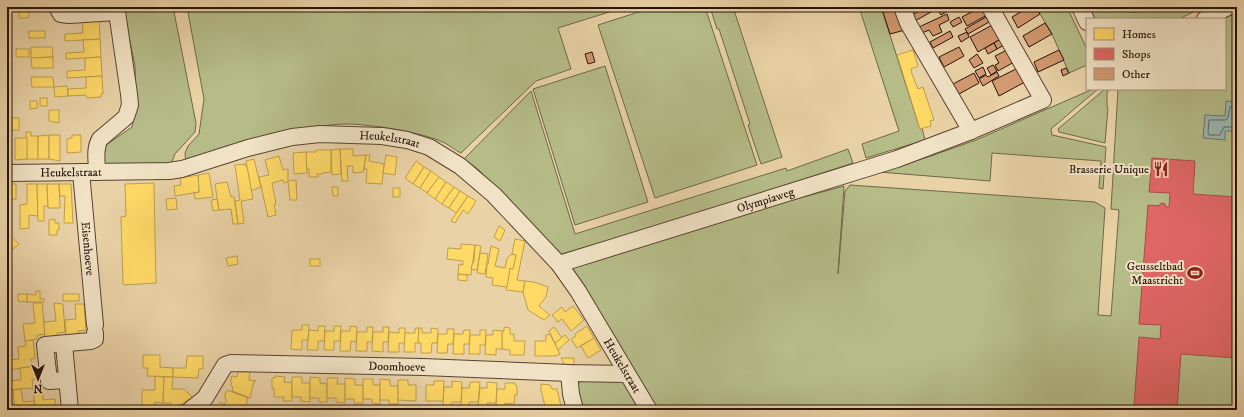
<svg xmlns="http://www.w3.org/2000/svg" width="1244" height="417" font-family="'IM FELL DW Pica',serif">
	<rect width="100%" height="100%" fill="#e9d2a6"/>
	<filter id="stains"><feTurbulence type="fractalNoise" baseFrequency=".005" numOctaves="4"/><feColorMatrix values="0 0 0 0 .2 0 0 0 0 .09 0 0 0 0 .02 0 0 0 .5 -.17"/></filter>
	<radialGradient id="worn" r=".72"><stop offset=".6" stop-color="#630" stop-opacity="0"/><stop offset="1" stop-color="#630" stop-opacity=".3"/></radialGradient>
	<g fill="#b5bc88" stroke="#6e6848">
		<path d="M119 7H173L196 123 195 132 175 154 170 167H104V156L106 145 132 127 136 107 135 66 123 7Z"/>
		<path d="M187 7H625L558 28 571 69 536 81 461 153C455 150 450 146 445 143 422 132 370 124 345 124 331 124 318 127 305 130L186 164 185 153 188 146 199 134 204 99Z"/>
		<path d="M654 7H705L757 165 655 198 598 25Z"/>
		<path d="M710 7H733L782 157 761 164 748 125 750 124 719 29H717Z"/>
		<path d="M859 7H881L920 129 922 128 925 140 866 158 862 144 899 131Z"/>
		<path d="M1036 7H1067L1087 49V65L1069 73 1052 34Z"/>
		<path d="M1085 7H1203L1179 19H1091Z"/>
		<path d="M1237 12V410H1136L1083 408V410H655L570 268 683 230 844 186 838 274 845 191 850 185 1095 202 1105 208 1098 315 1111 316 1119 210 1111 209 1118 89H1225V19H1224Z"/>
		<path d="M605 66 648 202 575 225 533 89Z"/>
		<path d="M1093 89H1098L1051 129 1052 135 1106 147 1103 189 1099 188 1101 161 992 153 990 181 879 172 928 157 976 140Z"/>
		<path d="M1105 89H1109L1107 93V106L1108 108 1105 143 1059 132 1058 129Z"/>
		<path d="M531 91 575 234 786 168 787 171 848 149 853 163 671 222 558 255 478 169 464 159Z"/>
		<path d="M582 380 623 381 639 410H583L578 391V384Z"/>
	</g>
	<path fill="#9ab6b0" stroke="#6c756d" d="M1226 101 1237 102V131H1225V140L1203 138 1205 115 1225 116Z"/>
	<g fill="#ffd966" stroke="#be9e4a">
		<path d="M19 11 29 12V17L26 18H19Z"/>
		<path d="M99 20 100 39 65 41V34L83 33 82 21Z"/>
		<rect x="29" y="31" width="16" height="7"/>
		<path d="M100 39 101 57 66 59V53L84 52 83 40Z"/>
		<path d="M31 47H52L53 57 31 58Z"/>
		<rect x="16" y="49" width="13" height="8"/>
		<path d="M913 50 918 66 911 69 912 74 918 89 923 87 934 120 930 121 931 126 920 129 897 55Z"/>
		<path d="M53 57V68H32L31 58Z"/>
		<path d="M101 57 102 76 67 78V71L85 70V58Z"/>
		<path d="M102 76 103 94H101V97L87 98 86 95 68 96V89L86 88V77Z"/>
		<path d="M31 77H53L54 87H32Z"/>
		<path d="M67 86 68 96 55 97 54 87Z"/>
		<rect x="40" y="98" width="7" height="8"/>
		<path d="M30 101H37V108L30 109Z"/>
		<path d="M49 110H59V123L49 121Z"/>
		<rect x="12" y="118" width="7" height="12"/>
		<path d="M26 132H31V136H38V159H27Z"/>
		<path d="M49 135V159H38V136Z"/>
		<path d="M49 135H60V161L49 159Z"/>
		<path d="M72 135H81V152L67 153V139L72 138Z"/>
		<path d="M15 138H27V159L15 160Z"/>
		<path d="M340 149H353V156L366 155 363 172 353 173V166H347L348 181H342Z"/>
		<path d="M340 149 341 174 332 175 331 150Z"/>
		<path d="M316 150H331V172L322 173V174H317L318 177H309V169H306V152H316Z"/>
		<path d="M306 152 307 173 294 174 293 153Z"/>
		<path d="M366 155H370L369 161 384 164 382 184 366 183 367 169H364Z"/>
		<path d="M386 155 397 157 395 175 383 173Z"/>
		<path d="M279 156 283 170 288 169V182L284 183 283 180 272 183 276 204 274 205 276 215 268 217 259 177 269 175 265 160Z"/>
		<path d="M254 159 261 187 251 191 246 161Z"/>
		<path d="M416 161 424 167 413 184 405 178Z"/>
		<path d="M245 164V166H247L253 199 241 201 244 223 238 224 235 201 240 200 235 165Z"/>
		<path d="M424 167 431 171 420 188 413 184Z"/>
		<path d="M431 171 439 177 427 193 420 188Z"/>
		<path d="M209 173 213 197 195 199 194 193 199 192 198 175Z"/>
		<path d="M198 175 199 192 175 196 174 186 181 185 180 178Z"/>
		<path d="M439 177 446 182 435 199 427 193Z"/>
		<path d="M296 180 297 200H290L288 181Z"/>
		<path d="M227 182 231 197H234L238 224H233L231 209 219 210 215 184Z"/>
		<path d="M446 182 454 187 442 204 435 199Z"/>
		<path d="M154 183 156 283 124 285 123 284 121 217 126 216 125 184Z"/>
		<path d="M7 184H16V199H9L10 217H7Z"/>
		<path d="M27 184H37L38 216 29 215V228L20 229V205L27 204Z"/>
		<path d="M37 184H47L48 206H44V221H38Z"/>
		<path d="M47 184H59L60 208H48Z"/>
		<path d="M59 184H71L73 223H64L65 196H60Z"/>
		<path d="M332 187H338V196H333Z"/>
		<path d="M454 187 460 191 449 208 442 204Z"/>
		<rect x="393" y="188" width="7" height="9"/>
		<path d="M460 191 468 196 456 213 449 208Z"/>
		<path d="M468 196 476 201 468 214 463 210 455 223 451 221Z"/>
		<path d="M176 198 177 209 167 210 166 199Z"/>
		<path d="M217 199 219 210 213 211 211 200Z"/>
		<path d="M55 219V223H59V230H57V235H49V220Z"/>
		<path d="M499 226 505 230 500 241 494 237Z"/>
		<path d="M12 237 19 244 13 249 7 242Z"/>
		<path d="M515 239 525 241 517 280 525 281 523 292 506 290 510 268 513 269 516 255 512 254Z"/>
		<path d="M461 244 475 245 471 275 458 274 459 264 463 265V261L447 259 448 248 461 249Z"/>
		<path d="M475 245 481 246 477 270 471 269 473 262H474Z"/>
		<path d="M491 246 499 249 495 266 505 268 507 259 511 254 516 255 513 269 510 268 507 287 492 285 493 278 486 277 487 264H488Z"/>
		<path d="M480 253 488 254 485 274 477 273Z"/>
		<path d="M237 256 238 264 228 266 226 258Z"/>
		<rect x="310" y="259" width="10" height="7"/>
		<path d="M458 274 467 275V281L458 280Z"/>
		<path d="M525 281 534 282 548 287 546 297 539 306 550 315 544 320 528 310 523 292Z"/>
		<path d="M36 291H40V299H44V302H27V294L36 295Z"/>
		<path d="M18 294H27V302L18 301Z"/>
		<rect x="63" y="294" width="16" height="7"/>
		<path d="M33 303H42L45 334 37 335V339L25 341 23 324 35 323Z"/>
		<path d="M54 303 63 304 65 332 57 333 58 337 45 339 44 322 56 321Z"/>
		<path d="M75 304H84L86 330 78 331V335L66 337 65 320 76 319Z"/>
		<path d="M573 306 584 320 571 331 562 319 558 322 552 315 562 307 565 312Z"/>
		<path d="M302 325H309L308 340H302V350L291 349 292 330H302Z"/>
		<path d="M318 326H325L324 341H318V350H307L309 330 318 331Z"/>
		<path d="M334 326H341L340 341H334V350H324L325 331H334Z"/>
		<path d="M350 326 357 327 356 342 351 341 350 351H340L341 331H350Z"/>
		<path d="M587 326 594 338 577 348 571 339 576 336 575 334Z"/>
		<path d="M367 327H373L372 342H367V351H356L357 332H367Z"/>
		<path d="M383 327H389L388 342H383V352L372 351 373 332H383Z"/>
		<path d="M504 327 510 328V334H514V341H525L524 355H510V350L502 349V331H504Z"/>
		<path d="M554 327 562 338 555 343 549 331Z"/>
		<path d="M399 328H405V343H399V352H388L389 332 399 333Z"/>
		<path d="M415 328H419L418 343H415V352H404L405 333H415Z"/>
		<path d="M419 328H422V333H431V328L438 329 437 343H432L431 353H421V343H418Z"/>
		<path d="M447 329H454L453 344H448L447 353H437L438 334H447Z"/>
		<path d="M464 330H470L469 344H464V354H453L454 334H463Z"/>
		<path d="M480 330H486L485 345H480V354H469L470 335H480Z"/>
		<path d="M493 330 502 331V349H496V355L485 354 486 335H493Z"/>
		<path d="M550 334 560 354 555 356H535V341H546V335Z"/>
		<path d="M565 335 569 340 558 350 555 343Z"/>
		<path d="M594 338 601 350 588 358 581 346Z"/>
		<path d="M33 340 35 358 31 359V367L7 370V360L19 359 18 347 26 346 25 341Z"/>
		<path d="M143 355H160V367L173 368V377L147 376 148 368H143Z"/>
		<path d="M187 356H203V369H199L198 378 173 377V368H186Z"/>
		<path d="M561 358H574V365L564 364Z"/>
		<path d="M36 366 37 379H32L33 388 7 390V381L21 380 20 368Z"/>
		<path d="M238 372H250L249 380 256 381H254L250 398 232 391 233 387 231 386V378L232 376 237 377Z"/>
		<path d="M155 376 164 377 163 403 155 402V407H142V390H155Z"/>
		<path d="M275 376 285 377 284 382 292 383V401H283L284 397H274V388H272V378H275Z"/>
		<path d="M164 377H173L172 389H184L192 397 182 404 172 407 171 403H163Z"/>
		<path d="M292 377H302V383H310V402L301 401V397H292Z"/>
		<path d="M310 377 320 378V383L327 384V402H319V398H310Z"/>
		<path d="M327 378H338L337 384H345V403L336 402V398H327Z"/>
		<path d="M345 378 355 379V385H363V403H354V399H345Z"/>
		<path d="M363 379H373V385H380V404L372 403V399H363Z"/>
		<path d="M380 379 390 380V386H398V404H389V400H380Z"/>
		<path d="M398 380H408V385H416V401L398 400Z"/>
		<path d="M434 381H444L443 401H426V385H434Z"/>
		<path d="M452 381 462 382 461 402H452V406H443L444 387H452Z"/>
		<path d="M470 382H480L478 402H469V406H461L462 388H469Z"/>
		<path d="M487 382 497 383 496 403H487V407L478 406 480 388H487Z"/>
		<path d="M505 383H515V385L517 386V395H515L514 404 505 403V407H496L497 389H505Z"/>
		<path d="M541 384 550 385 552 389H557L561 406 546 410 541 390Z"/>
		<path d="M42 386 43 400 55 399 56 410H35L33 388Z"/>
		<path d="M21 389 23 402 34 401 35 410H15L13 390Z"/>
		<path d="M227 390 248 398 244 410H233L224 404 227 400 225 399V395Z"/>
		<path d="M220 402 224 404 233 410H216Z"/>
		<path d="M7 403H14L15 410H7Z"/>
	</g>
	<path fill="#e06666" stroke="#a84d4a" d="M1152 158 1195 161 1193 194 1237 197V358L1181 354 1177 409 1134 406 1139 337 1160 339 1161 325 1139 324 1148 205 1159 206 1160 204 1163 203 1165 204 1166 207H1169L1170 193 1149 192Z"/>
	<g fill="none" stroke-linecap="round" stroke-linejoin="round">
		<path stroke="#60645c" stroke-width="1" d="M1237 106 1230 107 1228 117 1226 120H1209L1208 133 1209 135H1220L1224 127H1237"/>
		<path stroke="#6c756d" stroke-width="3.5" d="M1117 7 1120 10 1136 11 1145 7"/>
	</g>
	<g fill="#d39970" stroke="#271309">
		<path d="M887 7H896L905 30 890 34 882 9Z"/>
		<path d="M927 7 938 8 915 21 912 15Z"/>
		<path d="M943 7H948L949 10 941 15 938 10Z"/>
		<path d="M981 7H985L989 14 967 26 962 17Z"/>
		<path d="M1029 7H1035L1040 14 1018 28 1012 17Z"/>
		<path d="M947 14 949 20 939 25 942 32 933 36 929 30 922 33 919 27Z"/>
		<path d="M959 17 962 22 953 27 950 22Z"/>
		<path d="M986 17 989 22 968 34 965 29Z"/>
		<path d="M996 23 1004 37 978 52 970 37Z"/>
		<path d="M1045 23 1052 34 1029 47 1023 36Z"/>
		<path d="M950 31 953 37 933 48 930 42Z"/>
		<path d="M967 32 969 37 961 42 958 36Z"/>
		<path d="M1002 38 1006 44 997 49 994 43Z"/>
		<path d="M994 43 997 49 988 54 985 48Z"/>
		<path d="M959 47 964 56 944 67 939 57Z"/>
		<path d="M1009 49 1016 61 998 71 995 65 999 63 995 56Z"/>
		<path d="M1059 50 1064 60 1038 72 1034 62Z"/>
		<path d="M592 52 595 62 588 64 585 54Z"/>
		<path d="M977 54 983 63 974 68 969 60Z"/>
		<path d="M993 65 997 71 991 75 987 68Z"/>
		<path d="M983 67 986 74 979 78 975 71Z"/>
		<path d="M1018 68 1025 82 999 96 992 81Z"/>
		<path d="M1066 68 1069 73 1063 76 1061 70Z"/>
		<path d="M997 72 999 76 983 86 979 79 986 75 988 77Z"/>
		<path d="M974 73 979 83 959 94 953 84Z"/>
	</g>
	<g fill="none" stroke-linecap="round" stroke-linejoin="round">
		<defs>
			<g id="minor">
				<path d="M57 7 61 14 69 15 117 12 129 94 130 105 126 117 100 139C94 149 97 161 97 172"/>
				<path d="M902 7 908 23 971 131"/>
				<path d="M1080 7 1087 22"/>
				<path d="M1205 19 1228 7"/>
				<path id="s1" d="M81 172 95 325"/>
				<path id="s2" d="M7 173 169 171 182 169 248 148 292 137 320 134 382 136 407 140 429 147 460 166 494 195 559 264 578 291 649 410"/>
				<path id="s3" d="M559 264 897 159 971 131 1043 100 990 7"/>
				<path d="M64 344 70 410"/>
				<path d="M569 373 571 394 575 410"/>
				<path d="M67 380 49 381 45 345 91 341 95 339V333"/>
				<path id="s4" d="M190 410 205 398 225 365 231 363 423 367 569 373 627 374"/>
			</g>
		</defs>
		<use href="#minor" stroke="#584330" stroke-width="18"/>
		<use href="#minor" stroke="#f1e2c5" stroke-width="16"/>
	</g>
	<defs>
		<symbol id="restaurant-bare" viewBox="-9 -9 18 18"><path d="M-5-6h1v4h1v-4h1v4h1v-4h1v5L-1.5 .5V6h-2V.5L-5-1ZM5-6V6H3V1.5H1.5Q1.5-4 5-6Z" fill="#8f2418" stroke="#f1e2c5" stroke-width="2.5" paint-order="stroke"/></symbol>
		<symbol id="stadium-bare" viewBox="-9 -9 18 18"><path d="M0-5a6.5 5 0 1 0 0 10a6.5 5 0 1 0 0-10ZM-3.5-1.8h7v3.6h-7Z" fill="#8f2418" stroke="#f1e2c5" stroke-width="2.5" paint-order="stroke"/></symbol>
	</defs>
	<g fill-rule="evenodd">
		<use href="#restaurant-bare" x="1150" y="158" width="22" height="22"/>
		<use href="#stadium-bare" x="1184" y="262" width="22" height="22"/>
	</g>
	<g text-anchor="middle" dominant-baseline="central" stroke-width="4" stroke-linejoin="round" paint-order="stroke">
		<g font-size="12" fill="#271309" stroke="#f1e2c5">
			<text stroke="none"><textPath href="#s2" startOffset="388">Heukelstraat</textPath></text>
			<text stroke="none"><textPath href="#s2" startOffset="64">Heukelstraat</textPath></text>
			<text stroke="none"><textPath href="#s3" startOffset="216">Olympiaweg</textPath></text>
			<text stroke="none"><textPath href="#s1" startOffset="77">Eisenhoeve</textPath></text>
			<text stroke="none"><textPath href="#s4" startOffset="230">Doomhoeve</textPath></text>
			<text stroke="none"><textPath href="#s2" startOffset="724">Heukelstraat</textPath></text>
		</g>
		<g font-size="12" fill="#271309" stroke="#f1e2c5" text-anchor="end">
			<text x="1149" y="169">Brasserie Unique</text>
			<text x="1183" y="266">Geusseltbad<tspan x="1183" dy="14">Maastricht</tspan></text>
		</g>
	</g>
	<rect width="1244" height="417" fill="none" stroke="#e9d2a6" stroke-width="24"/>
	<rect x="8" y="8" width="1228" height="401" fill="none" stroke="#271309" stroke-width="2"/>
	<rect x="12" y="12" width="1220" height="393" fill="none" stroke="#271309"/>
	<rect x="1086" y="18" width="140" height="72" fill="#f1e2c5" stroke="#a08f7a"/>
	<rect x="1094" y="28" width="20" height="12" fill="#ffd966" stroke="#a08f7a"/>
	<text x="1122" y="38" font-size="12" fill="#271309">Homes</text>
	<rect x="1094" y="48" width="20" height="12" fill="#e06666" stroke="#a08f7a"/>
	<text x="1122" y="58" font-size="12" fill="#271309">Shops</text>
	<rect x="1094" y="68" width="20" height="12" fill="#d39970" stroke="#a08f7a"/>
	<text x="1122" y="78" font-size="12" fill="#271309">Other</text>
	<g transform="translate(38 379) rotate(180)" stroke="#f1e2c5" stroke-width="3" paint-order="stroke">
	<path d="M0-3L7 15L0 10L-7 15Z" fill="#271309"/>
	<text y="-6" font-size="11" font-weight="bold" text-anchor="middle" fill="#271309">N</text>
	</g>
	<rect width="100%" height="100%" filter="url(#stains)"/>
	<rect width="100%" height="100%" fill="url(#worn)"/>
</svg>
